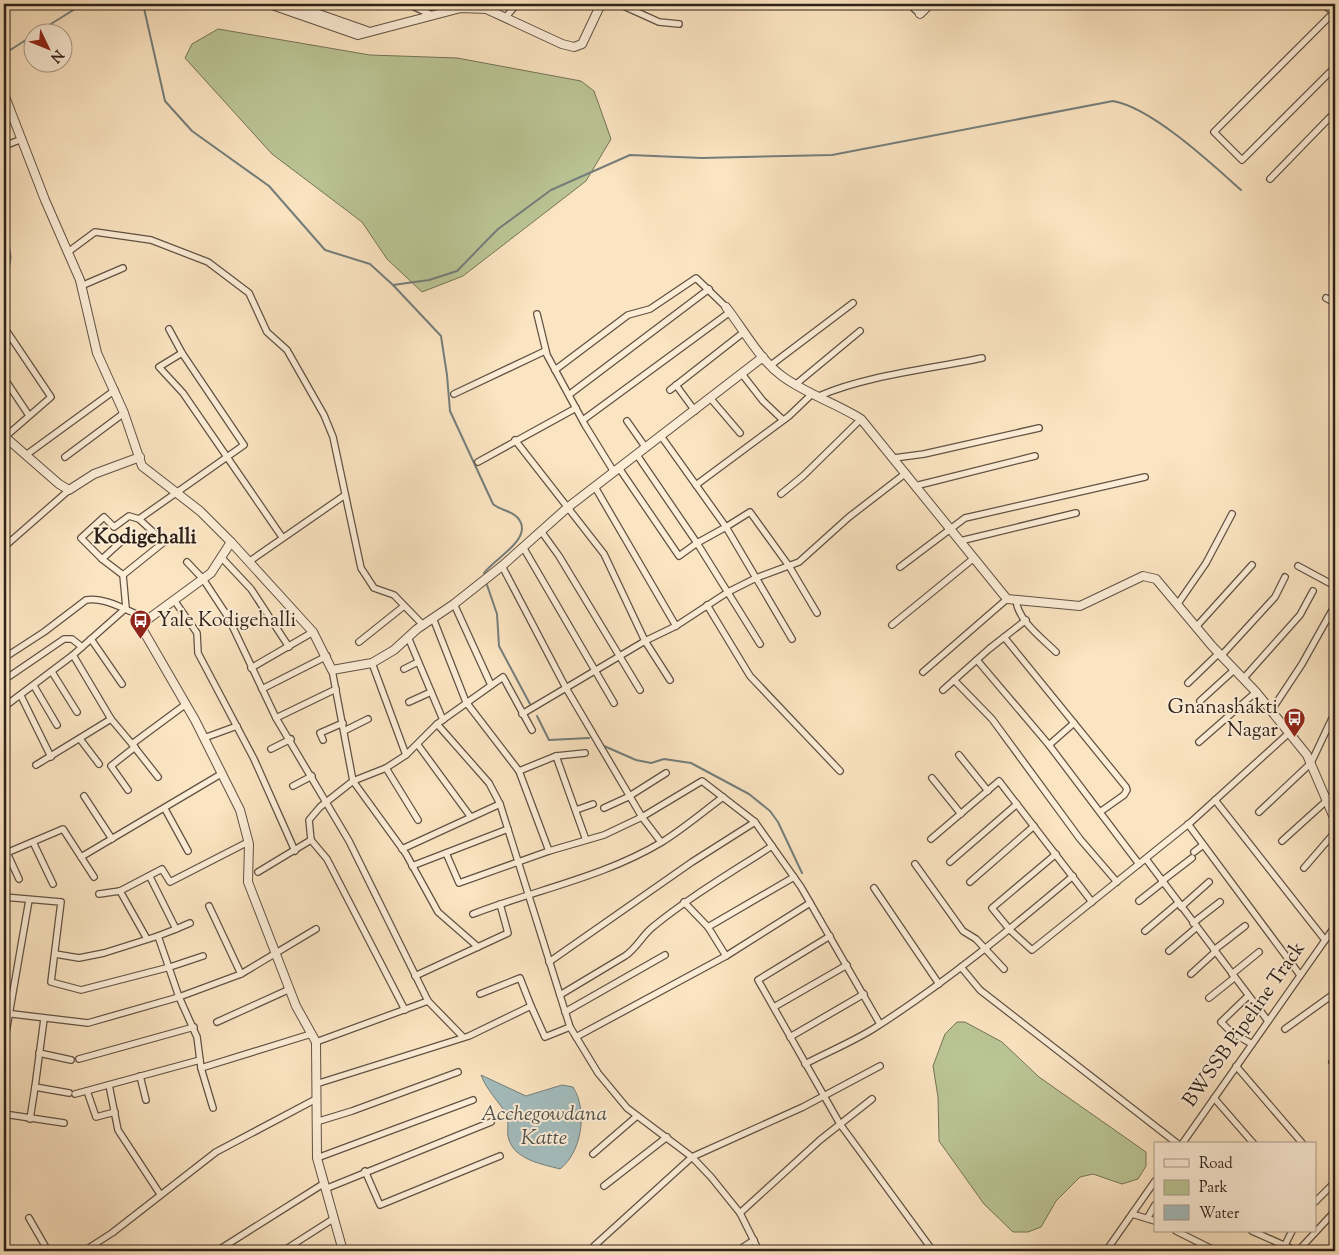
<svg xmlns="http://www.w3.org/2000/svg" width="1339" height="1255" font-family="'Sorts Mill Goudy',serif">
	<rect width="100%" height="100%" fill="#fbe4c1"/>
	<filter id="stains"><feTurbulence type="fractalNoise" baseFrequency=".004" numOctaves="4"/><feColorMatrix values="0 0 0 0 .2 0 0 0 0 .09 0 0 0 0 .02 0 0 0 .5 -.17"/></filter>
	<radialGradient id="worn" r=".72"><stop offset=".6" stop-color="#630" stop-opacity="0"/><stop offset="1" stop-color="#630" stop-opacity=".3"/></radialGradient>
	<g fill="#bbc595" stroke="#747357">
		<path d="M218 29 370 55 457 58 581 81 594 91 611 139 586 181 463 276 422 292 387 259 362 222 272 154 185 58 192 44Z"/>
		<path d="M957 1022H965L1002 1042 1039 1077 1146 1152V1166L1138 1179 1122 1184 1093 1174 1080 1177 1056 1201 1041 1227 1028 1232H1013L984 1204 939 1141 938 1097 933 1066 945 1034Z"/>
	</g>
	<path fill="#a3bcbd" stroke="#747e7b" d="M481 1075 526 1096 562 1085 573 1087C588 1110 582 1152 560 1169 541 1164 512 1159 508 1136 507 1131 509 1123 507 1117 503 1105 487 1092 481 1075Z"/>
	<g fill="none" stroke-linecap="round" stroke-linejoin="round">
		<g stroke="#747e7b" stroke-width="2">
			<path d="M143 4 165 101 192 131 269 186 325 250 370 264 393 285 441 336 447 375 450 411 493 504C501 511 515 511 520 521 531 540 494 559 484 573"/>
			<path d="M38 32 83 4"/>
			<path d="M4 54 32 36"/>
			<path d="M4 238C13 251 12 265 4 277"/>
			<path d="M393 285 429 280 457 271 498 229 551 190 630 155 702 158 832 155 1113 101C1152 108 1211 163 1241 190"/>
			<path d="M487 585 497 614 499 646 530 704"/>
			<path d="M537 716 549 740 589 738"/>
			<path d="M604 746 636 760 651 763 664 759 691 763 749 794 770 811 778 822 802 873"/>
		</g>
		<defs>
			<g id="minor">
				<path d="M408 4 432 15"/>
				<path d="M619 4 659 22 679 24"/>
				<path d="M909 4 920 14"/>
				<path d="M1322 4 1335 13"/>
				<path d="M1334 12 1214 132 1242 160 1335 67"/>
				<path d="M505 18 517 4"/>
				<path d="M4 122 13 117"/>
				<path d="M4 146 22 139"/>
				<path d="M1270 179 1335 112"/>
				<path d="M68 252 95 232 151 240 208 262 249 293 267 332 287 350 324 415 333 437 361 568 374 588 394 595 423 625"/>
				<path d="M81 286 123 268"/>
				<path d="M1326 298 1335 303"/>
				<path d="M537 314 547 355 585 425 614 472"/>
				<path d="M4 327 51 397 5 437"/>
				<path d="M182 353 159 367 183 393 282 537"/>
				<path d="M771 365 853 303"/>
				<path d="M555 370 628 315 650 309 696 278 726 307"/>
				<path d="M742 374 763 401 783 420"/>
				<path d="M4 378 28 414"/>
				<path d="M676 385 695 411"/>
				<path d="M795 385 860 331"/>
				<path d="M670 390 744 332"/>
				<path d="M454 394 545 351"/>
				<path d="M570 394 709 289"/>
				<path d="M819 396C868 375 930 369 982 358"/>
				<path d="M711 399 740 433"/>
				<path d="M583 420 730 312"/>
				<path d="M627 421 646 448"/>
				<path d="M515 440 604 554 645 641 670 680"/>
				<path d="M26 455 115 390"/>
				<path d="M637 455 697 543 726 527 661 436"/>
				<path d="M65 457 124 413"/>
				<path d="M894 458 924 454 1039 428"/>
				<path d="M478 462 576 408"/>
				<path d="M619 468 679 556 697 543 760 644"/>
				<path d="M696 485 789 416 812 394"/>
				<path d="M915 486 1035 456"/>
				<path d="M595 487 676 626"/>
				<path d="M781 494 803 476 861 419"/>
				<path d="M139 519 244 445 182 353 169 329"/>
				<path d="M541 531 559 556 640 690"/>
				<path d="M960 541 1076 513"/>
				<path d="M4 547 69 490"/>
				<path d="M523 547 614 703"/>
				<path d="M221 557 251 589 289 647"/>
				<path d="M102 559 123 575"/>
				<path d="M250 561 345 495"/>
				<path d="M187 562 203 579 228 617 276 718 349 841 428 1001 462 1036"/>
				<path d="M502 566 566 688 642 817 702 781 755 822 801 887 880 1024"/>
				<path d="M1298 566 1335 586"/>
				<path d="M900 567 965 518 1145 477"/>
				<path d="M174 600 197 633 198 653 254 759 295 851"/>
				<path d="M1016 600C1018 621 1042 638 1056 652"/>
				<path d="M454 604 491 685"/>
				<path d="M707 605 750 676 840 771"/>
				<path d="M1177 605 1206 563 1232 514"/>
				<path d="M433 618 466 702 519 771 549 851"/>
				<path d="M892 625 974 558"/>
				<path d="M1196 627 1252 565"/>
				<path d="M408 637 443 720"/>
				<path d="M1004 637 1126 787 1127 790 1124 795 1100 812"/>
				<path d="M91 639 122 684"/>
				<path d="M792 639 726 527 750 512 789 566 817 613"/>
				<path d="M359 642 404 606"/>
				<path d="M73 655 111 719 132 744"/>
				<path d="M1221 656 1275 597 1285 577"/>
				<path d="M4 658 44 632 86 600C105 596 131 613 148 619"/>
				<path d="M977 660 1049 745 1139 864"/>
				<path d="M372 663 406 755"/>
				<path d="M251 668 313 632"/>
				<path d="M404 669 418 662"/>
				<path d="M52 672 77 712"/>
				<path d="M923 672 1007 599"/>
				<path d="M1243 679 1300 615 1313 591"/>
				<path d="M4 680 64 639H72L82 647"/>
				<path d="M954 680 992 719 1080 839 1117 882"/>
				<path d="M1188 683 1218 654"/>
				<path d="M34 686 57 725"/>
				<path d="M262 689 327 656"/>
				<path d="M943 690 989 649 1026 620"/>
				<path d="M21 696 51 757"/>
				<path d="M1200 701 1234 670"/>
				<path d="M409 702 431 692"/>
				<path d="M4 707 73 655 126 608 123 575 164 542 139 519 129 516 114 527 104 517 81 538 102 559 123 540"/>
				<path d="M1271 711 1302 664 1335 605"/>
				<path d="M522 714 645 641 676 626 728 592 756 578 799 562 849 517 906 473"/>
				<path d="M276 718 336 689"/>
				<path d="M437 724 489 783 500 804 570 1027 598 1073 627 1108 692 1157 711 1177 740 1213 759 1251"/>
				<path d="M344 731 368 719"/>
				<path d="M204 738 237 726"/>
				<path d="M80 739 99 764"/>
				<path d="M323 740 320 733 343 723"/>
				<path d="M1199 742 1256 692"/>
				<path d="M418 745 470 816"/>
				<path d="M1049 745 1074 723"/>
				<path d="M271 749 291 739"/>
				<path d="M959 755 988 791"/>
				<path d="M556 756 585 753"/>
				<path d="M36 765 111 719"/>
				<path d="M386 768 418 820"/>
				<path d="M519 771 556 756 586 840"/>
				<path d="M158 777 132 744 186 704"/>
				<path d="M932 778 961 814"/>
				<path d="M293 786 312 776"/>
				<path d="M128 790 111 766 135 747"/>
				<path d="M84 796 112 839"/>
				<path d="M1215 800 1325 940"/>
				<path d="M604 808 628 797 666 773"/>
				<path d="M165 809 188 851"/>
				<path d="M576 810 593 804"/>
				<path d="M1259 812 1311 763 1335 712"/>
				<path d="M1188 824 1300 975"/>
				<path d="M931 839 999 781 1092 902"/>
				<path d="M311 840 327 859 405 1010"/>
				<path d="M1282 841 1335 793"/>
				<path d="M33 842 53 884"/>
				<path d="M402 849 500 804"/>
				<path d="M1194 852 1203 845"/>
				<path d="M7 853 19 879"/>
				<path d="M446 853 459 883 549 851 604 835 642 817 661 842"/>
				<path d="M4 854 63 829 94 877"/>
				<path d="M1056 854 992 908 1010 930 1032 950 1191 822 1290 732"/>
				<path d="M81 857 221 774"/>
				<path d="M1146 859 1268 1021"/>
				<path d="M950 862 1017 804"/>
				<path d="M915 864 963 931 976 939 1004 969"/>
				<path d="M412 866 508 829"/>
				<path d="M1304 868 1335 832"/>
				<path d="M258 872 311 840 309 820 320 807 353 781 332 670"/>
				<path d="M150 877 176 929 158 936 179 997 197 1037 201 1068 311 1034"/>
				<path d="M1162 881 1192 858"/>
				<path d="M970 882 1034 826"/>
				<path d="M874 888 939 984"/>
				<path d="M99 894 120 891"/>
				<path d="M4 897 61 902 51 982 81 990 170 967 203 956"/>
				<path d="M1139 901 1163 882"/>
				<path d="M684 902 708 927"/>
				<path d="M209 906 241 974"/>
				<path d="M1181 907 1209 882"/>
				<path d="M473 914C535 890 604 877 662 842 683 829 703 812 723 797"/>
				<path d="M1193 923 1220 902"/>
				<path d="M176 929 190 923"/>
				<path d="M1145 931 1178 903"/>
				<path d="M830 936 758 980 840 1124 933 1251"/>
				<path d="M147 939 120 891 162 869 170 882 248 842"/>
				<path d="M478 947 438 912 406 854 353 781 386 768 406 755 437 724 503 677 532 730"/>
				<path d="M1214 950 1245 926"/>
				<path d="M1169 951 1197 927"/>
				<path d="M55 954 79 958 104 953 158 936"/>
				<path d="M726 956 708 927 794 877"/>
				<path d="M549 962 692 862 755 822"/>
				<path d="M961 967 980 990 1178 1144"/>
				<path d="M1191 974 1215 952"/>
				<path d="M1232 974 1259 952"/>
				<path d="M415 976 508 933 500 904"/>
				<path d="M480 994 520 978 531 1006"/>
				<path d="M560 995 625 956C637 948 643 934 654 926 691 896 732 872 772 846"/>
				<path d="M1248 996 1221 1022 1231 1032 1252 1044"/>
				<path d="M1209 998 1234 978"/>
				<path d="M774 1007 847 965"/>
				<path d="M565 1012 665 955"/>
				<path d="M4 1013 88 1023 179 997 241 974 316 929"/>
				<path d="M217 1022 290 989"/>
				<path d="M1285 1029 1335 993"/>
				<path d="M576 1037 726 956 810 903"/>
				<path d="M790 1037 864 994"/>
				<path d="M316 1042 428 1001"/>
				<path d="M4 1044 29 900"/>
				<path d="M39 1053 71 1060"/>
				<path d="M79 1059 194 1027"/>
				<path d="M1332 1062 1335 1060"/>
				<path d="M805 1064C828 1052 852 1042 873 1029 944 984 1009 930 1073 876"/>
				<path d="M1236 1066 1303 1144"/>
				<path d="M201 1068 213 1108"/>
				<path d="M140 1076 146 1100"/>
				<path d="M316 1084 469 1036 531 1006 545 1037 570 1027"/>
				<path d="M109 1085 118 1130 160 1194"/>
				<path d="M35 1087 44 1019"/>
				<path d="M87 1091 96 1117 115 1112"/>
				<path d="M75 1094 200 1060"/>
				<path d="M1214 1098 1254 1144"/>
				<path d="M4 1114 64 1123"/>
				<path d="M30 1119 35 1087 69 1093"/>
				<path d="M316 1122 352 1111 458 1072"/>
				<path d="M1182 1144 1335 926"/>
				<path d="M593 1154 637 1116"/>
				<path d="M317 1158 473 1100"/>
				<path d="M365 1171 380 1205 500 1156"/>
				<path d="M604 1186 667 1137"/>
				<path d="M325 1189 491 1122"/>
				<path d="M1315 1202 1335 1182"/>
				<path d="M740 1213 820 1140 872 1099"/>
				<path d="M1132 1214 1155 1221"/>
				<path d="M1148 1217 1155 1205"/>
				<path d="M29 1218 48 1251"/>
				<path d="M1176 1231 1216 1251"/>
				<path d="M1252 1231 1297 1251"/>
				<path d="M594 1246 692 1157 803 1107 880 1066"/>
				<path d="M84 1251 112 1233 216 1152 316 1099"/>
				<path d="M217 1251 323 1184"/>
				<path d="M283 1251 333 1219"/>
				<path d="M737 1251 754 1240"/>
				<path d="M1106 1251 1155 1181"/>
				<path d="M1282 1251 1292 1231"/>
				<path d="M1298 1251 1335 1211"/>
				<path d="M1333 1251 1335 1249"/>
			</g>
			<g id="tertiary">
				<path d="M269 4 358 35 461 8 487 9"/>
				<path d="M290 4 367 31"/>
				<path d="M482 7 562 44 574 47 582 44 601 4"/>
				<path d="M920 14 930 4"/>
				<path d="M4 94 45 200 80 280 97 353 124 413 142 466 200 511 231 542 211 573 140 625 195 720 240 810 249 844 248 882 296 1006 316 1042 317 1158 343 1251"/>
				<path d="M726 307C744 330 759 359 782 376 806 394 836 403 861 419L1007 599 1080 606 1143 576 1156 579 1212 646 1256 692 1307 755 1335 820"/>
				<path d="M4 436 59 484 69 490 94 474 140 457"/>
				<path d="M231 542 313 632 332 670 372 663 394 650 417 629 454 604 502 566 567 508 763 357"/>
			</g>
		</defs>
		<use href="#minor" stroke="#615243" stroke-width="8"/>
		<use href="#tertiary" stroke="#615243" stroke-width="10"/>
		<use href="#minor" stroke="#fcedd7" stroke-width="5.5"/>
		<use href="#tertiary" stroke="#fcedd7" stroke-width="8"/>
	</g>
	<defs>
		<symbol id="bus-pin" viewBox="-11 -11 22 30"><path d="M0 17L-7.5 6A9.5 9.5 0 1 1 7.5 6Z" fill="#8f2418" stroke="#fcedd7"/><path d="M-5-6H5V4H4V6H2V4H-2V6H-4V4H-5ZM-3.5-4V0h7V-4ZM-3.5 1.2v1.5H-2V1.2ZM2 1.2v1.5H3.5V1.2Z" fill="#fff"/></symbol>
	</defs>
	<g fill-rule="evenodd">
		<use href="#bus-pin" x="128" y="608" width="25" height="34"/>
		<use href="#bus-pin" x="1282" y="706" width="25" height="34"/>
	</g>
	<g text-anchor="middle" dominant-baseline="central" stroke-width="4" stroke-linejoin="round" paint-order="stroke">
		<g font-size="20" fill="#2e2119" stroke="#fcedd7" text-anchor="start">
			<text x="157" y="621">Yale Kodigehalli</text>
			<text x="1278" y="708" text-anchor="end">Gnanashakti<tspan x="1278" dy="23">Nagar</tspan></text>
		</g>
		<g font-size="20" fill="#2e2119" stroke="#fcedd7">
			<text transform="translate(1245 1025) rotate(-55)">BWSSB Pipeline Track</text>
		</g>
		<g font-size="21" font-weight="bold" fill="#2e2119" stroke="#fcedd7">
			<text x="145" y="538">Kodigehalli</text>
		</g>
		<g font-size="21" font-style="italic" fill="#51504a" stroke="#fcedd7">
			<text x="544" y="1115">Acchegowdana<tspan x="544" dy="24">Katte</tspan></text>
		</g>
	</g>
	<rect width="1339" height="1255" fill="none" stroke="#fbe4c1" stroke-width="20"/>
	<rect x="5" y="5" width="1329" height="1245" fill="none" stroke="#2e2119" stroke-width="2.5"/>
	<rect x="10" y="10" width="1319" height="1235" fill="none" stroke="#2e2119"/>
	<rect x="1154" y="1142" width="162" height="90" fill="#fcedd7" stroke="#aa9b8b"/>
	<rect x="1164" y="1159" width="25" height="8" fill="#fcedd7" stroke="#aa9b8b"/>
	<text x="1199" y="1168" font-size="15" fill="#2e2119">Road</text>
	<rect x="1164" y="1180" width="25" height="15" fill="#bbc595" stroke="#aa9b8b"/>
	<text x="1199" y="1192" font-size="15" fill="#2e2119">Park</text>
	<rect x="1164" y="1205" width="25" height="15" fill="#a3bcbd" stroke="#aa9b8b"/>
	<text x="1199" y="1218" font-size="15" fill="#2e2119">Water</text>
	<g transform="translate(48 48) rotate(133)"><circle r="24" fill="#fcedd7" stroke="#aa9b8b"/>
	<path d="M0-4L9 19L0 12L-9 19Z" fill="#8f2418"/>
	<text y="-8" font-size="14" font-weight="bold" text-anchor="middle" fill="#2e2119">N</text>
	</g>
	<rect width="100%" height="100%" filter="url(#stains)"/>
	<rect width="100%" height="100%" fill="url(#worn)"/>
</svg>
